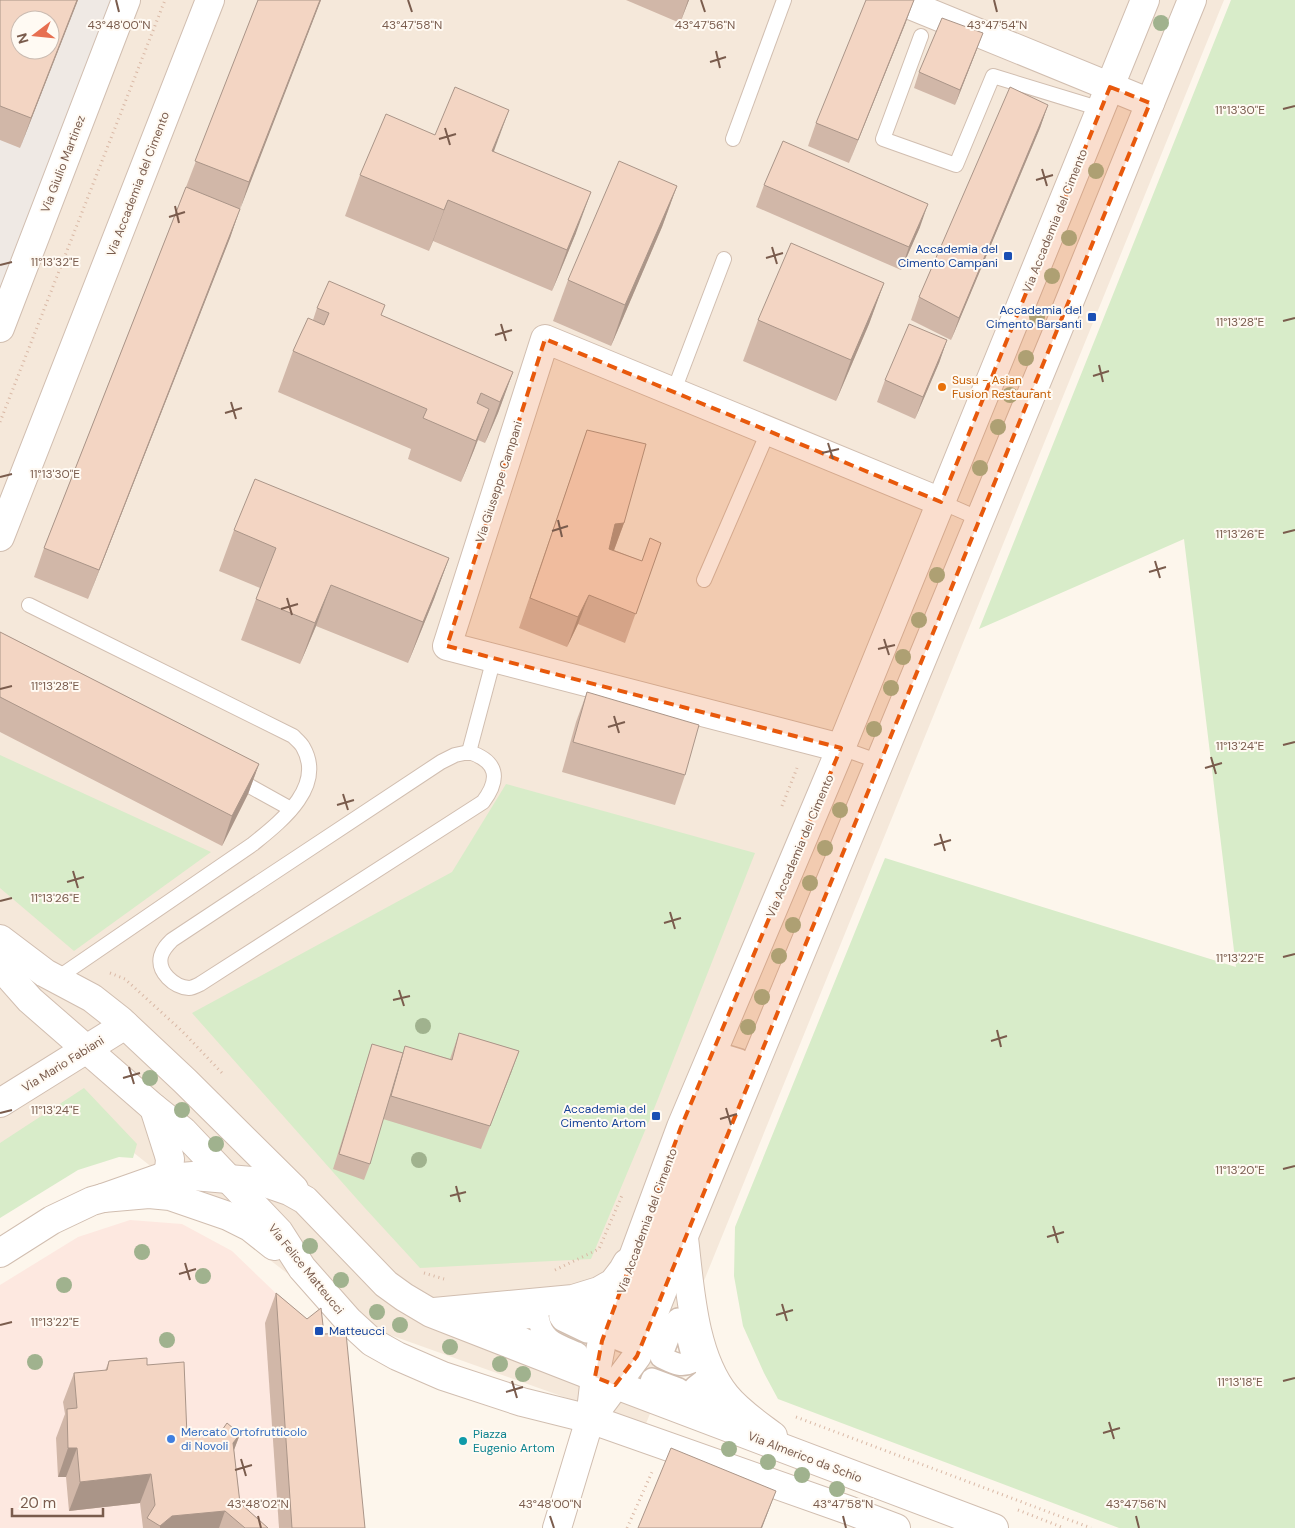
<svg xmlns="http://www.w3.org/2000/svg" width="1295" height="1528" font-family="'DM Sans',sans-serif">
	<rect width="100%" height="100%" fill="#fdf6ec"/>
	<path fill="#f5e8da" d="M123 0H1224L645 1426 348 1320 240 1237 105 1130 0 1196V293Z"/>
	<path fill="#fde8e0" d="M130 1220 182 1224 232 1251 335 1350 351 1528H0V1285L78 1237Z"/>
	<path fill="#efe9e4" fill-rule="evenodd" d="M0 0H123L0 293ZM20 20H50V50H20Z"/>
	<g fill="#d8ecc9">
		<path d="M1231 0H1295V1528H1119L778 1399 764 1373 743 1326 734 1276 735 1227 885 858 1236 967 1184 539 979 629Z"/>
		<path d="M0 755 211 852 74 951 0 888Z"/>
		<path d="M506 784 755 853 652 1114 591 1259 420 1268 364 1207 192 1013 452 872Z"/>
		<path d="M84 1088 137 1144 133 1158 119 1157 78 1170 0 1218V1143Z"/>
	</g>
	<g fill="none" stroke-linecap="round" stroke-linejoin="round">
		<defs>
			<g id="service">
				<path d="M921 36 883 139 956 165 993 76 1101 109"/>
				<path d="M733 139 784 0"/>
				<path d="M673 393 724 259"/>
				<path d="M941 502 980 519"/>
				<path d="M704 580 768 432"/>
				<path d="M29 605 293 736C296 739 301 743 303 747 326 787 280 822 253 844L56 979"/>
				<path d="M841 748 880 762"/>
				<path d="M469 752C497 761 501 778 483 802L200 984C196 986 192 988 189 988 174 987 157 972 161 956 163 949 167 945 172 940L441 762 455 755Z"/>
				<path d="M469 752 494 658"/>
				<path d="M235 778 291 809"/>
			</g>
			<g id="pedestrian">
				<path d="M727 1056 740 1060 625 1342 615 1338Z"/>
				<path d="M595 1308 596 1313 590 1332H587L562 1320 560 1317 563 1313Z"/>
				<path d="M538 1317C542 1341 556 1344 577 1353L574 1360 498 1328 499 1320Z"/>
				<path d="M678 1319 683 1320 693 1359 692 1362C680 1368 672 1362 661 1357L674 1323Z"/>
				<path d="M652 1379 679 1389 677 1398 649 1387Z"/>
				<path d="M704 1380C709 1388 714 1394 713 1404L708 1407 690 1400 695 1387Z"/>
			</g>
			<g id="minor">
				<path d="M898 0 1150 103"/>
				<path d="M0 328 126 0"/>
				<path d="M0 537 210 0"/>
				<path d="M841 748 447 646 545 339 941 502"/>
				<path d="M0 939 45 973 92 998 120 1020 185 1081 294 1189"/>
				<path d="M0 966 30 1000 154 1108 183 1131 279 1232 302 1268 348 1320 372 1342 397 1356 443 1376 522 1402 590 1419 851 1511 896 1528"/>
				<path d="M0 1103 125 1025"/>
				<path d="M154 1108 168 1152 170 1159 169 1171 161 1178"/>
				<path d="M103 1198 157 1179 193 1176 263 1182 289 1191 305 1200 386 1284 404 1297 431 1313 595 1377 994 1528"/>
				<path d="M684 1238C690 1288 693 1355 726 1396 739 1412 757 1424 773 1436"/>
				<path d="M0 1253 52 1220 92 1201 103 1198 149 1194 170 1196 228 1216 250 1227 274 1246"/>
				<path d="M434 1312 573 1299 599 1291 613 1283 623 1270 627 1263"/>
				<path d="M591 1418 637 1356 684 1236 1055 337 1192 0"/>
				<path d="M557 1528 590 1419 595 1377 602 1341 681 1127 841 748 1145 0"/>
			</g>
		</defs>
		<use href="#service" stroke="#d1beb0" stroke-width="16"/>
		<use href="#pedestrian" stroke="#d1beb0" stroke-width="24"/>
		<use href="#minor" stroke="#d1beb0" stroke-width="30"/>
		<g stroke="#d9b8a5" stroke-width="3" stroke-dasharray="1 4" stroke-linecap="butt">
			<path d="M0 422 165 0"/>
			<path d="M782 806 797 768"/>
			<path d="M110 973 125 979 183 1032 222 1073"/>
			<path d="M555 1270 599 1249 623 1193"/>
			<path d="M424 1273 444 1279"/>
			<path d="M796 1417 1091 1528"/>
			<path d="M1018 1510 1064 1528"/>
			<path d="M627 1528 652 1472"/>
		</g>
		<use href="#service" stroke="#fff" stroke-width="14"/>
		<use href="#pedestrian" stroke="#fff" stroke-width="21"/>
		<use href="#minor" stroke="#fff" stroke-width="28"/>
	</g>
	<g fill="#a0b28e">
		<circle cx="1161" cy="23" r="8"/>
		<circle cx="1096" cy="171" r="8"/>
		<circle cx="1069" cy="238" r="8"/>
		<circle cx="1052" cy="276" r="8"/>
		<circle cx="1037" cy="317" r="8"/>
		<circle cx="1026" cy="358" r="8"/>
		<circle cx="1010" cy="395" r="8"/>
		<circle cx="998" cy="427" r="8"/>
		<circle cx="980" cy="468" r="8"/>
		<circle cx="937" cy="575" r="8"/>
		<circle cx="919" cy="620" r="8"/>
		<circle cx="903" cy="657" r="8"/>
		<circle cx="891" cy="688" r="8"/>
		<circle cx="874" cy="729" r="8"/>
		<circle cx="840" cy="810" r="8"/>
		<circle cx="825" cy="848" r="8"/>
		<circle cx="810" cy="883" r="8"/>
		<circle cx="793" cy="925" r="8"/>
		<circle cx="779" cy="956" r="8"/>
		<circle cx="762" cy="997" r="8"/>
		<circle cx="423" cy="1026" r="8"/>
		<circle cx="748" cy="1027" r="8"/>
		<circle cx="150" cy="1078" r="8"/>
		<circle cx="182" cy="1110" r="8"/>
		<circle cx="216" cy="1144" r="8"/>
		<circle cx="419" cy="1160" r="8"/>
		<circle cx="310" cy="1246" r="8"/>
		<circle cx="142" cy="1252" r="8"/>
		<circle cx="203" cy="1276" r="8"/>
		<circle cx="341" cy="1280" r="8"/>
		<circle cx="64" cy="1285" r="8"/>
		<circle cx="377" cy="1312" r="8"/>
		<circle cx="400" cy="1325" r="8"/>
		<circle cx="167" cy="1340" r="8"/>
		<circle cx="450" cy="1347" r="8"/>
		<circle cx="35" cy="1362" r="8"/>
		<circle cx="500" cy="1364" r="8"/>
		<circle cx="523" cy="1374" r="8"/>
		<circle cx="729" cy="1449" r="8"/>
		<circle cx="768" cy="1462" r="8"/>
		<circle cx="802" cy="1475" r="8"/>
		<circle cx="837" cy="1489" r="8"/>
	</g>
	<g fill="#d1b7a8">
		<path d="M0 0H78L20 148 0 140Z"/>
		<path d="M258 0H321L240 208 230 238 88 599 34 577 44 548 186 187Z"/>
		<path d="M626 0H689L680 23Z"/>
		<path d="M906 22 849 163 808 146 816 123Z"/>
		<path d="M977 49 955 105 914 88 919 72Z"/>
		<path d="M1048 105 1040 128 951 340 911 320 919 297Z"/>
		<path d="M435 135 494 151 576 233 552 291 433 241 429 251 345 216 360 175Z"/>
		<path d="M764 185 920 227 901 270 756 207Z"/>
		<path d="M677 186 662 227 611 346 553 321 568 280Z"/>
		<path d="M884 283 869 324 836 401 743 361 758 320Z"/>
		<path d="M317 308 381 315 513 372 498 413 485 443 478 440 461 482 408 459 411 449 278 392 293 351 313 320Z"/>
		<path d="M947 340 939 363 915 419 877 402 885 380Z"/>
		<path d="M587 430 624 523 614 550 642 561 661 543 625 643 578 624 567 647 519 628Z"/>
		<path d="M234 530 449 558 434 599 408 663 316 626 300 664 241 640 260 588 219 571Z"/>
		<path d="M0 632 259 764 248 794 222 846 0 732Z"/>
		<path d="M587 692 685 775 675 805 562 772 576 722Z"/>
		<path d="M459 1033 519 1051 481 1149 383 1119 370 1164 364 1180 333 1169 367 1060 372 1044 403 1053 405 1046 450 1059Z"/>
		<path d="M276 1293 324 1334 365 1528H279L265 1323Z"/>
		<path d="M109 1361 147 1365 187 1436 240 1434 234 1450 240 1503 268 1528H143L140 1503 69 1511 66 1477H58L56 1438 65 1414 63 1402 74 1373 105 1371Z"/>
	</g>
	<g fill="#aa9588">
		<path d="M77 0H78L20 148 31 118Z"/>
		<path d="M320 0H321L239 212 249 182Z"/>
		<path d="M688 0H689L680 23Z"/>
		<path d="M914 0 906 22 849 163 858 140Z"/>
		<path d="M983 33 977 49 955 105 960 90Z"/>
		<path d="M1048 105 1040 128 951 340 959 318Z"/>
		<path d="M509 110 494 151 477 192 492 151Z"/>
		<path d="M677 186 662 227 611 346 625 305Z"/>
		<path d="M591 192 576 233 552 291 567 250Z"/>
		<path d="M448 200 433 241 429 251 444 210Z"/>
		<path d="M928 204 920 227 901 270 909 247Z"/>
		<path d="M240 209 230 238 88 599 99 570Z"/>
		<path d="M884 283 869 324 836 401 851 360Z"/>
		<path d="M947 340 939 363 915 419 923 397Z"/>
		<path d="M513 372 498 413 485 443 500 402Z"/>
		<path d="M489 409 474 450 461 482 476 441Z"/>
		<path d="M624 523 613 553 604 554 615 524Z"/>
		<path d="M449 558 434 599 408 663 423 622Z"/>
		<path d="M331 585 316 626 300 664 315 623Z"/>
		<path d="M589 595 578 624 567 647 578 617Z"/>
		<path d="M259 764 248 794 222 846 232 816Z"/>
		<path d="M519 1051 511 1073 481 1149 490 1126Z"/>
		<path d="M240 1434 229 1463 233 1443Z"/>
		<path d="M68 1448H77L66 1477H58Z"/>
		<path d="M151 1474 140 1503 69 1511 80 1482Z"/>
		<path d="M776 1491 762 1528H761Z"/>
		<path d="M225 1511 219 1528H160V1526L172 1516Z"/>
	</g>
	<g fill="#f3d5c3" stroke="#aa9588" fill-rule="evenodd">
		<path d="M0 0H77L31 118 0 106ZM20 20H50V50H20Z"/>
		<path d="M258 0H320L249 182 195 161Z"/>
		<path d="M866 0H914L858 140 816 123Z"/>
		<path d="M942 18 983 33 960 90 919 72Z"/>
		<path d="M455 87 509 110 492 151 591 192 567 250 448 200 444 210 360 175 386 114 435 135Z"/>
		<path d="M1010 87 1048 105 959 318 919 297Z"/>
		<path d="M783 141 928 204 909 247 764 185Z"/>
		<path d="M619 161 677 186 625 305 568 280Z"/>
		<path d="M186 187 240 209 99 570 44 548Z"/>
		<path d="M791 243 884 283 851 360 758 320Z"/>
		<path d="M329 281 385 305 381 315 513 372 500 402 481 393 477 403 489 409 476 441 423 418 427 409 293 351 308 318 324 325 329 313 317 308Z"/>
		<path d="M909 324 947 340 923 397 885 380Z"/>
		<path d="M587 430 646 444 624 523 615 524 609 549 642 561 650 538 661 543 636 614 589 595 578 617 530 598Z"/>
		<path d="M255 479 449 558 423 622 331 585 315 623 256 599 276 548 234 530Z"/>
		<path d="M0 632 259 764 232 816 0 697Z"/>
		<path d="M587 692 699 725 685 775 573 742Z"/>
		<path d="M459 1033 519 1051 490 1126 391 1096 405 1046 452 1060Z"/>
		<path d="M372 1044 403 1053 370 1164 339 1154Z"/>
		<path d="M276 1293 307 1319 321 1308 324 1334 346 1333 365 1528H292Z"/>
		<path d="M147 1358V1365L184 1362 187 1436 220 1433 227 1423 240 1434 233 1443 240 1503 268 1528H245L225 1511 172 1516 160 1526 147 1518 155 1505 151 1474 80 1482 77 1448H68L67 1409 77 1408 74 1373 107 1370 109 1361Z"/>
		<path d="M671 1448 776 1491 761 1528H638Z"/>
	</g>
	<path fill="#e8590c" fill-opacity="0.2" stroke="#e8590c" stroke-width="4" stroke-dasharray="10 6" stroke-linejoin="round" d="M1110 87 1150 103 637 1356 615 1385 595 1377 602 1341 681 1127 841 748 447 646 545 339 941 502Z"/>
	<path fill="none" stroke="#7a5c4d" stroke-width="2" d="M116 0 119 12M408 0 412 12M701 0 705 12M994 0 997 12M716 51 720 68M710 62 726 57M1283 109 1295 106M445 128 450 145M439 139 456 134M1042 169 1047 186M1036 180 1053 175M175 206 179 223M169 217 185 212M772 247 777 264M766 258 783 253M0 265 12 262M1283 321 1295 318M501 324 506 341M495 335 512 330M1099 365 1103 382M1093 376 1109 371M231 402 236 419M225 413 242 408M828 443 833 459M822 453 839 449M0 477 12 474M558 520 562 537M552 531 568 526M1283 533 1295 530M1155 561 1160 578M1149 572 1166 567M287 598 292 615M281 609 298 604M884 639 889 655M878 649 895 645M0 689 12 686M614 716 619 733M608 727 625 722M1283 745 1295 742M1211 757 1216 774M1205 768 1222 763M343 794 348 810M337 805 354 800M940 834 945 851M934 845 951 840M73 871 78 888M67 882 84 877M0 901 12 898M670 912 675 929M664 923 681 918M1283 957 1295 954M399 990 404 1006M393 1000 410 996M997 1030 1001 1047M991 1041 1007 1036M129 1067 134 1084M123 1078 140 1073M726 1108 731 1125M0 1113 12 1110M720 1119 737 1114M1283 1169 1295 1166M456 1186 460 1202M450 1196 466 1192M1053 1226 1058 1243M1047 1237 1064 1232M185 1263 190 1280M179 1274 196 1269M782 1304 787 1321M776 1315 793 1310M0 1325 12 1322M512 1381 517 1398M1283 1381 1295 1378M506 1392 523 1387M1109 1422 1114 1439M1103 1433 1120 1428M241 1459 246 1476M235 1470 252 1465M258 1516 261 1528M550 1516 554 1528M843 1516 846 1528M1136 1516 1139 1528"/>
	<g fill="#1a4fb4" stroke="#fffaf3" stroke-width="2">
		<rect x="1003" y="251" width="10" height="10" rx="2.5"/>
		<rect x="1087" y="312" width="10" height="10" rx="2.5"/>
		<rect x="651" y="1111" width="10" height="10" rx="2.5"/>
		<rect x="314" y="1326" width="10" height="10" rx="2.5"/>
	</g>
	<circle fill="#e8710a" stroke="#fffaf3" stroke-width="2" cx="942" cy="387" r="5"/>
	<circle fill="#3f7fe0" stroke="#fffaf3" stroke-width="2" cx="171" cy="1439" r="5"/>
	<circle fill="#0f9aa8" stroke="#fffaf3" stroke-width="2" cx="463" cy="1441" r="5"/>
	<g text-anchor="middle" dominant-baseline="central" stroke-width="4" stroke-linejoin="round" paint-order="stroke">
		<g font-size="12" fill="#7a5c4d" stroke="#fffaf3">
			<text transform="translate(63 164) rotate(-69)">Via Giulio Martinez</text>
			<text transform="translate(138 184) rotate(-69)">Via Accademia del Cimento</text>
			<text transform="translate(1055 221) rotate(-68)">Via Accademia del Cimento</text>
			<text transform="translate(499 482) rotate(-72)">Via Giuseppe Campani</text>
			<text transform="translate(800 846) rotate(-67)">Via Accademia del Cimento</text>
			<text transform="translate(63 1064) rotate(-32)">Via Mario Fabiani</text>
			<text transform="translate(647 1221) rotate(-70)">Via Accademia del Cimento</text>
			<text transform="translate(306 1269) rotate(51)">Via Felice Matteucci</text>
			<text transform="translate(805 1457) rotate(21)">Via Almerico da Schio</text>
		</g>
		<g font-size="12" fill="#164399" stroke="#fffaf3" text-anchor="end">
			<text x="998" y="249">Accademia del<tspan x="998" dy="14">Cimento Campani</tspan></text>
			<text x="1082" y="310">Accademia del<tspan x="1082" dy="14">Cimento Barsanti</tspan></text>
			<text x="646" y="1109">Accademia del<tspan x="646" dy="14">Cimento Artom</tspan></text>
			<text x="329" y="1331" text-anchor="start">Matteucci</text>
		</g>
		<g font-size="12" fill="#c56008" stroke="#fffaf3" text-anchor="start">
			<text x="952" y="380">Susu - Asian<tspan x="952" dy="14">Fusion Restaurant</tspan></text>
		</g>
		<g font-size="12" fill="#366cbe" stroke="#fffaf3" text-anchor="start">
			<text x="181" y="1432">Mercato Ortofrutticolo<tspan x="181" dy="14">di Novoli</tspan></text>
		</g>
		<g font-size="12" fill="#0d838f" stroke="#fffaf3" text-anchor="start">
			<text x="473" y="1434">Piazza<tspan x="473" dy="14">Eugenio Artom</tspan></text>
		</g>
	</g>
	<g font-size="12" text-anchor="middle" fill="#7a5c4d" stroke="#fffaf3" stroke-width="4" stroke-linejoin="round" paint-order="stroke">
		<text x="119" y="29">43°48'00"N</text>
		<text x="412" y="29">43°47'58"N</text>
		<text x="705" y="29">43°47'56"N</text>
		<text x="997" y="29">43°47'54"N</text>
		<text x="1240" y="114">11°13'30"E</text>
		<text x="55" y="266">11°13'32"E</text>
		<text x="1240" y="326">11°13'28"E</text>
		<text x="55" y="478">11°13'30"E</text>
		<text x="1240" y="538">11°13'26"E</text>
		<text x="55" y="690">11°13'28"E</text>
		<text x="1240" y="750">11°13'24"E</text>
		<text x="55" y="902">11°13'26"E</text>
		<text x="1240" y="962">11°13'22"E</text>
		<text x="55" y="1114">11°13'24"E</text>
		<text x="1240" y="1174">11°13'20"E</text>
		<text x="55" y="1326">11°13'22"E</text>
		<text x="1240" y="1386">11°13'18"E</text>
		<text x="258" y="1508">43°48'02"N</text>
		<text x="550" y="1508">43°48'00"N</text>
		<text x="843" y="1508">43°47'58"N</text>
		<text x="1136" y="1508">43°47'56"N</text>
	</g>
	<g transform="translate(35 35) rotate(254)"><circle r="24" fill="#fffaf3" stroke="#cabbb1"/>
	<path d="M0-4L9 19L0 12L-9 19Z" fill="#e76f51"/>
	<text y="-8" font-size="14" font-weight="bold" text-anchor="middle" fill="#7a5c4d">N</text>
	</g>
	<path d="M12 1508v8h91v-8" fill="none" stroke="#7a5c4d" stroke-width="2.5"/>
	<text x="20" y="1508" font-size="15" fill="#7a5c4d" stroke="#fffaf3" stroke-width="4" paint-order="stroke">20 m</text>
</svg>
